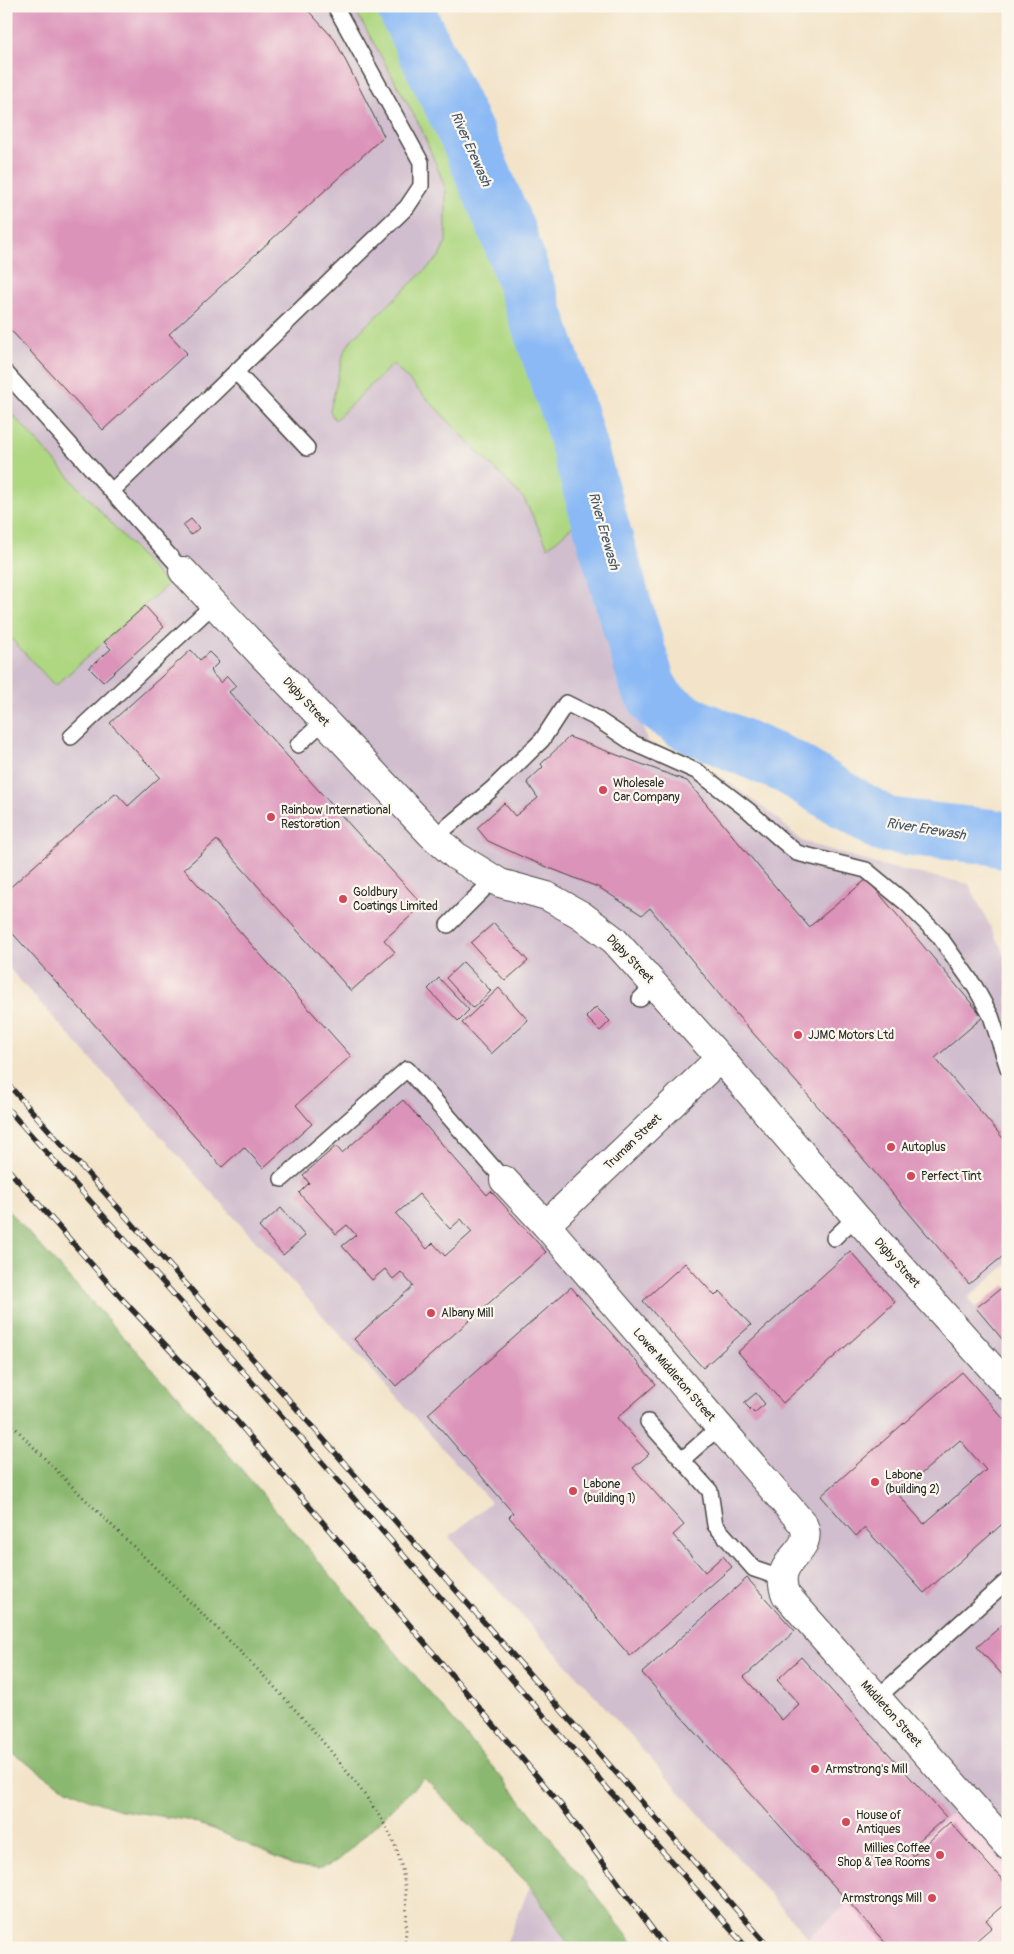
<svg xmlns="http://www.w3.org/2000/svg" width="1014" height="1954" font-family="Pangolin,sans-serif">
	<rect width="100%" height="100%" fill="#fbf7ec"/>
	<filter id="ink" filterUnits="userSpaceOnUse"><feTurbulence type="fractalNoise" baseFrequency=".02" numOctaves="2"/><feDisplacementMap in="SourceGraphic" scale="10" xChannelSelector="R" yChannelSelector="G"/><feConvolveMatrix kernelMatrix="1 2 1 2 8 2 1 2 1" color-interpolation-filters="sRGB"/></filter>
	<filter id="wash" filterUnits="userSpaceOnUse"><feTurbulence type="fractalNoise" baseFrequency=".0096" numOctaves="4" result="noise"/><feDisplacementMap in="SourceGraphic" scale="20" xChannelSelector="R" yChannelSelector="G"/><feGaussianBlur stdDeviation="1.12" result="paint"/><feColorMatrix in="noise" values="0 0 0 0 0 0 0 0 0 0 0 0 0 0 0 0 0 1.4 0 .05"/><feComposite in="paint" operator="in"/></filter>
	<g filter="url(#wash)">
		<rect width="100%" height="100%" fill="#f3e4c9"/>
		<path fill="#f4cfdd" d="M955 1810 1008 1868V1948H817L808 1938Z"/>
		<g fill="#d0bdcd">
			<path d="M6 6H389L434 100 479 204 538 378 647 741 720 776 772 814 802 841 879 865 969 884 1008 962V1263L968 1298 1008 1346V1868L955 1810 808 1938 590 1690 449 1537 491 1502 6 965Z"/>
			<path d="M530 1886 571 1948H504Z"/>
		</g>
		<g fill="#afd782" stroke="#6d8156">
			<path d="M353 6H389L434 100 479 204 538 378 581 519 548 547 524 499 393 364 335 420 330 411 344 352 352 339 439 257 446 242V189L420 126Z"/>
			<path d="M6 407 167 585 55 686 6 633Z"/>
		</g>
		<path fill="#8bb870" stroke="#5b724e" d="M6 1208 202 1423 523 1803 637 1948H571L530 1886 424 1778 339 1860 318 1869 293 1865 216 1830 186 1820 121 1810 88 1799 56 1783 6 1749Z"/>
		<g fill="none" stroke-linecap="round" stroke-linejoin="round">
			<path stroke="#8ab9f5" stroke-width="56" d="M404 6 467 136 508 233 569 412 624 606 648 685 659 704 687 723 789 767 885 825 992 837 1008 841"/>
		</g>
		<g id="blocks">
			<g fill="#dc93b9" fill-rule="evenodd">
				<path d="M6 6H304L335 40 384 136 169 334 187 353 103 430 6 325Z"/>
				<path d="M191 519 199 528 191 535 183 525Z"/>
				<path d="M145 606 164 627 103 682 89 668 111 649 104 642Z"/>
				<path d="M191 650 200 660 209 652 219 662 210 671 221 683 227 676 236 686 229 692 423 905 384 940 395 952 351 991 217 840 184 869 351 1056 296 1105 312 1124 263 1168 244 1147 222 1167 6 926V891L116 793 128 806 160 777 110 723Z"/>
				<path d="M569 737 687 781 809 927 867 879 983 1017 935 1058 1008 1144V1252L969 1284 843 1135 723 999 650 908 642 915 600 888 527 859 488 841 477 828 504 803 515 816 538 798 527 782 543 767 541 764Z"/>
				<path d="M494 923 528 961 505 981 471 943Z"/>
				<path d="M463 962 491 991 473 1008 446 978Z"/>
				<path d="M439 978 469 1010 458 1021 428 989Z"/>
				<path d="M499 988 528 1020 491 1054 462 1023Z"/>
				<path d="M596 1007 610 1021 600 1031 586 1017Z"/>
				<path d="M403 1100 487 1195 491 1191 546 1252 396 1386 354 1339 413 1286 401 1272 393 1279 385 1269 372 1280 342 1246 356 1235 347 1225 336 1234 299 1193 309 1183 303 1175 336 1146 342 1153ZM419 1194 450 1229 461 1219 472 1232 445 1256 433 1243 427 1249 396 1214Z"/>
				<path d="M281 1208 305 1236 283 1255 259 1227Z"/>
				<path d="M850 1251 895 1302 783 1403 738 1352Z"/>
				<path d="M685 1263 715 1296 720 1291 751 1325 703 1368 643 1301Z"/>
				<path d="M1005 1285 1008 1288V1346L976 1308Z"/>
				<path d="M571 1287 656 1384 617 1418 649 1454 633 1468 684 1525 673 1535 705 1572 723 1556 732 1567 630 1656 509 1517 513 1513 428 1414Z"/>
				<path d="M962 1372 1008 1424V1519L924 1593 865 1528 856 1536 821 1496ZM960 1440 986 1470 924 1524 898 1494Z"/>
				<path d="M756 1393 765 1404 754 1413 744 1403Z"/>
				<path d="M747 1578 795 1631 744 1677 782 1720 799 1704 777 1680 801 1657 946 1817 908 1850 913 1856 950 1822 1008 1886V1901L986 1920 992 1927 968 1948H890L642 1673Z"/>
				<path d="M1008 1620V1681L977 1647Z"/>
			</g>
		</g>
	</g>
	<g filter="url(#ink)">
		<use href="#blocks" fill-opacity="0" stroke="#494743" stroke-width="1"/>
		<g fill="none" stroke-linecap="round" stroke-linejoin="round">
			<defs>
				<g id="lane">
					<path d="M236 372 307 448"/>
					<path d="M6 373 183 571"/>
					<path d="M112 491 407 207 421 186V162L335 6"/>
					<path d="M71 737 214 604"/>
					<path d="M298 745 324 721"/>
					<path d="M435 837 492 789 542 740 566 703 594 717 633 743 698 772 749 811 779 838 797 853 866 870 906 903 939 936 975 987 991 1016 1008 1068"/>
					<path d="M448 925 494 879"/>
					<path d="M640 999 654 985"/>
					<path d="M282 1179 407 1069 504 1180"/>
					<path d="M834 1238 856 1217"/>
					<path d="M648 1422 710 1491 715 1525 754 1569 781 1578"/>
					<path d="M682 1460 719 1427"/>
					<path d="M877 1698 1008 1580"/>
				</g>
				<g id="street">
					<path d="M183 571 431 834 456 856 479 870 500 883 547 896 581 915 614 940 720 1058 856 1217 1008 1386"/>
					<path d="M504 1180 546 1225 803 1524C817 1554 770 1557 786 1595L1008 1846"/>
					<path d="M546 1225 720 1058"/>
				</g>
			</defs>
			<use href="#lane" stroke="#494743" stroke-width="18"/>
			<use href="#street" stroke="#494743" stroke-width="30"/>
			<path stroke="#494743" stroke-width="3" stroke-dasharray="1 4" stroke-linecap="butt" d="M6 1418C88 1506 178 1587 262 1674 291 1704 318 1735 344 1768 362 1791 382 1816 394 1843 407 1874 409 1916 404 1948"/>
			<use href="#lane" stroke="#fff" stroke-width="15"/>
			<use href="#street" stroke="#fff" stroke-width="28"/>
			<defs>
				<g id="rail">
					<path d="M6 1082 253 1359 770 1948"/>
					<path d="M6 1107 237 1365 747 1948"/>
					<path d="M6 1167 124 1301 235 1419 376 1585 561 1805 666 1948"/>
				</g>
			</defs>
			<use href="#rail" stroke="#2b2b2b" stroke-width="5.5"/>
			<use href="#rail" stroke="#fbf7ec" stroke-width="4" stroke-dasharray="11" stroke-linecap="butt"/>
		</g>
	</g>
	<g fill="#d1495b" stroke="#fbf7ec" stroke-width="2">
		<circle cx="603" cy="790" r="5"/>
		<circle cx="271" cy="817" r="5"/>
		<circle cx="343" cy="899" r="5"/>
		<circle cx="798" cy="1035" r="5"/>
		<circle cx="891" cy="1147" r="5"/>
		<circle cx="911" cy="1176" r="5"/>
		<circle cx="431" cy="1313" r="5"/>
		<circle cx="875" cy="1482" r="5"/>
		<circle cx="573" cy="1491" r="5"/>
		<circle cx="815" cy="1769" r="5"/>
		<circle cx="846" cy="1822" r="5"/>
		<circle cx="940" cy="1855" r="5"/>
		<circle cx="932" cy="1898" r="5"/>
	</g>
	<g text-anchor="middle" dominant-baseline="central" stroke-width="4.5" stroke-linejoin="round" paint-order="stroke">
		<g font-size="12" fill="#2b2b2b" stroke="#fbf7ec">
			<text transform="translate(306 702) rotate(47)">Digby Street</text>
			<text transform="translate(630 959) rotate(46)">Digby Street</text>
			<text transform="translate(633 1142) rotate(-44)">Truman Street</text>
			<text transform="translate(897 1263) rotate(48)">Digby Street</text>
			<text transform="translate(674 1375) rotate(49)">Lower Middleton Street</text>
			<text transform="translate(891 1714) rotate(48)">Middleton Street</text>
		</g>
		<g font-size="12" fill="#2b2b2b" stroke="#fbf7ec" text-anchor="start">
			<text x="613" y="783">Wholesale<tspan x="613" dy="14">Car Company</tspan></text>
			<text x="281" y="810">Rainbow International<tspan x="281" dy="14">Restoration</tspan></text>
			<text x="353" y="892">Goldbury<tspan x="353" dy="14">Coatings Limited</tspan></text>
			<text x="808" y="1035">JJMC Motors Ltd</text>
			<text x="901" y="1147">Autoplus</text>
			<text x="921" y="1176">Perfect Tint</text>
			<text x="441" y="1313">Albany Mill</text>
			<text x="885" y="1475">Labone<tspan x="885" dy="14">(building 2)</tspan></text>
			<text x="583" y="1484">Labone<tspan x="583" dy="14">(building 1)</tspan></text>
			<text x="825" y="1769">Armstrong's Mill</text>
			<text x="856" y="1815">House of<tspan x="856" dy="14">Antiques</tspan></text>
			<text x="930" y="1848" text-anchor="end">Millies Coffee<tspan x="930" dy="14">Shop &amp; Tea Rooms</tspan></text>
			<text x="922" y="1898" text-anchor="end">Armstrongs Mill</text>
		</g>
		<g font-size="14" font-style="italic" fill="#485668" stroke="#fbf7ec">
			<text transform="translate(471 149) rotate(66)">River Erewash</text>
			<text transform="translate(604 531) rotate(74)">River Erewash</text>
			<text transform="translate(926 829) rotate(9)">River Erewash</text>
		</g>
	</g>
	<rect width="1014" height="1954" fill="none" stroke="#fbf7ec" stroke-width="25"/>
</svg>
